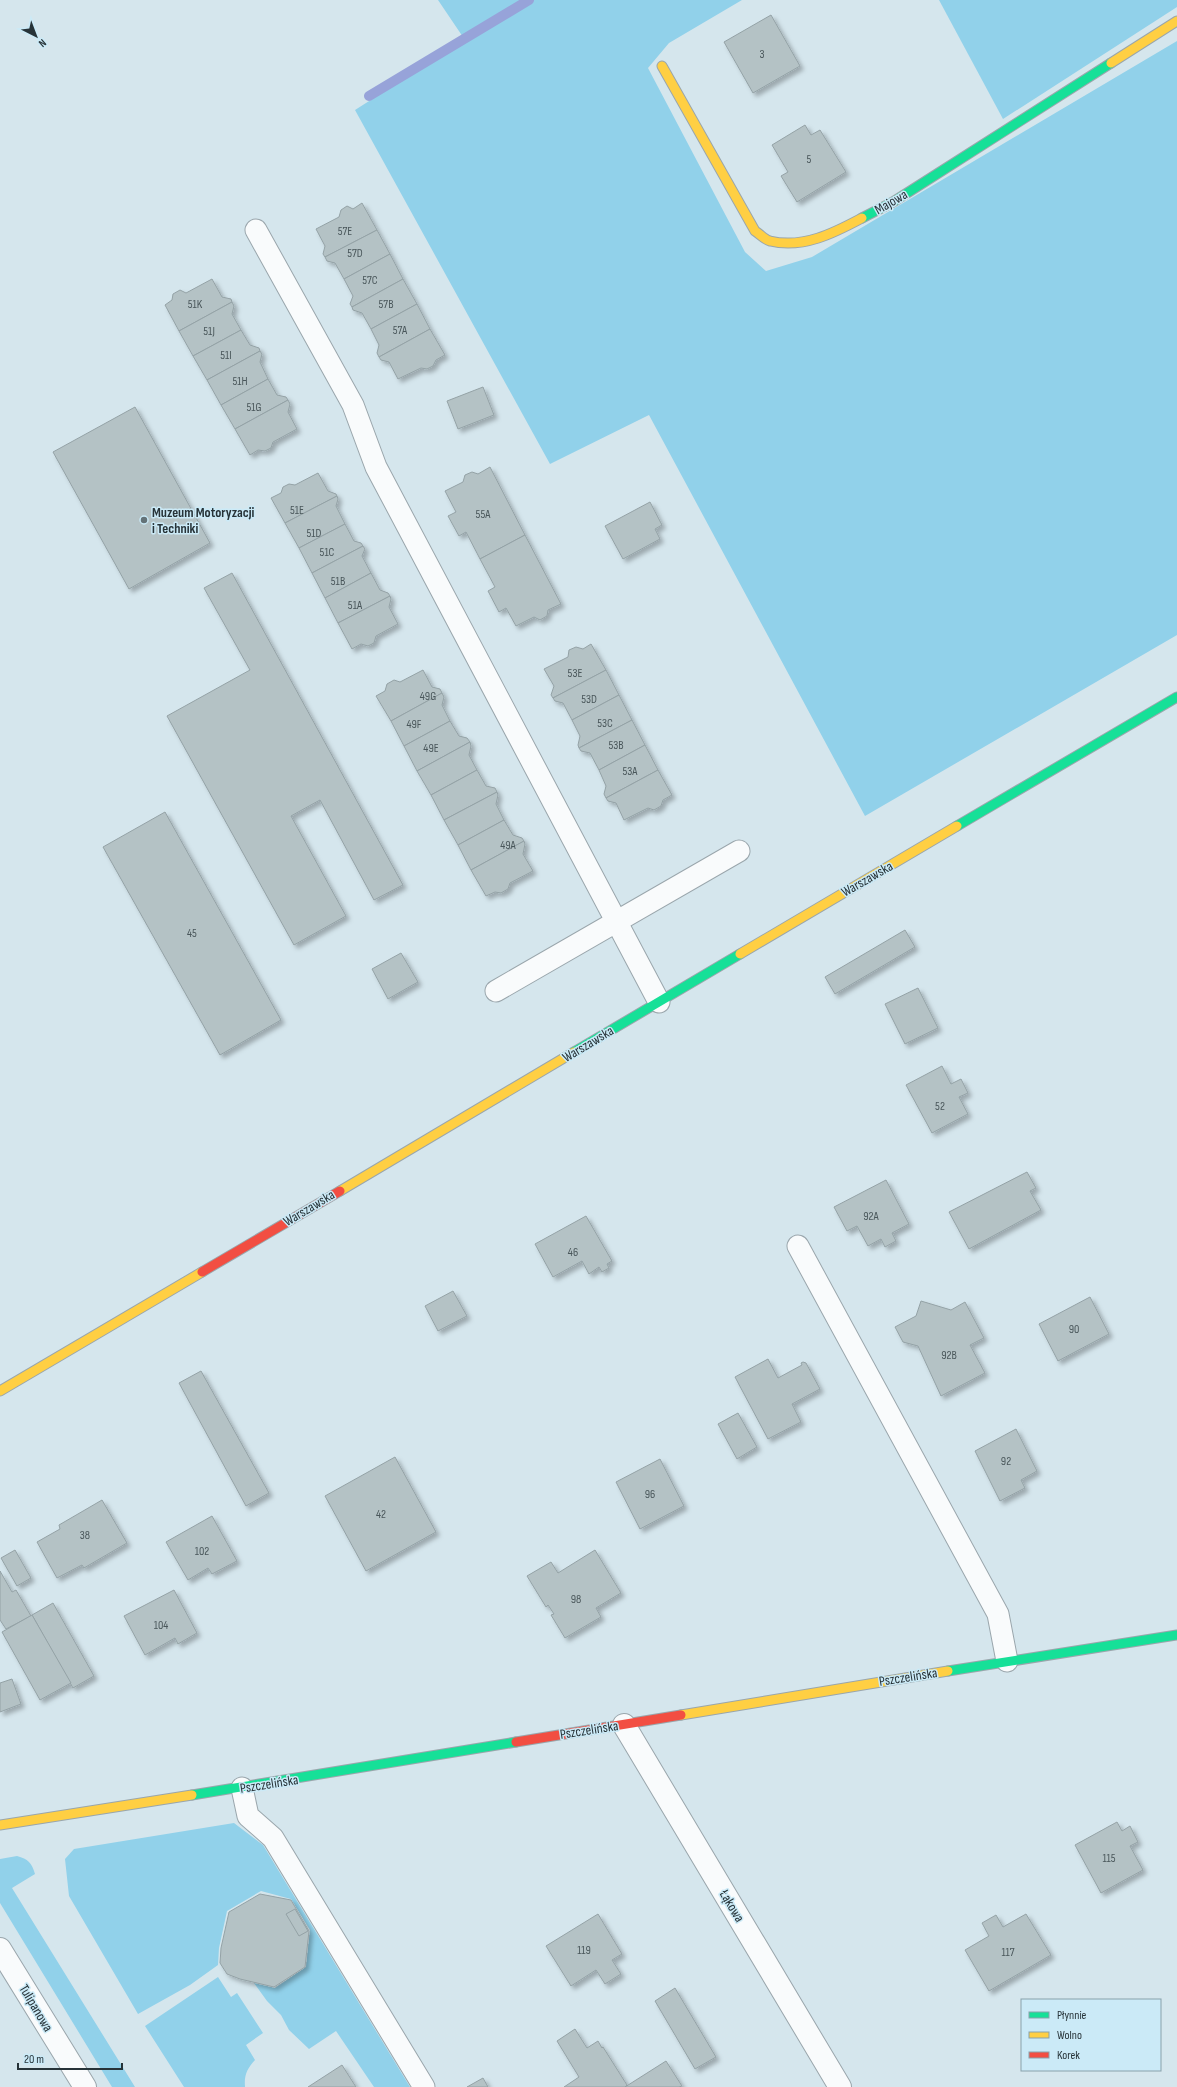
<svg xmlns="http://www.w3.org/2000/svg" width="1177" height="2087" font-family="'Sofia Sans Condensed',sans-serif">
	<defs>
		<filter id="shadow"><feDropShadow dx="3.5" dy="3.5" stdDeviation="2" flood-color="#0004"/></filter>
	</defs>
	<rect width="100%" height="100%" fill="#d5e6ed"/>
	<g fill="#91d1ea">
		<path d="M438 0H742L669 43 648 68 745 252 766 271 812 257 1177 41V635L865 816 649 415 550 464 355 110 465 40Z"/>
		<path d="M939 0H1177V7L1003 119Z"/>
		<path d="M234 1823 263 1845 410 2087H374L336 2031 309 2049 289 2030 281 2015 267 2001 254 1983 275 1988 306 1967 310 1930 291 1899 261 1891 227 1911 219 1948 218 1965 190 1985 138 2014 69 1896 65 1859 74 1849Z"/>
		<path d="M17 1856C28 1859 32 1863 35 1874L12 1888 135 2087H112L0 1903V1859Z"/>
		<path d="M218 1977 231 1997 237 1993 263 2033 246 2045 255 2060C247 2069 244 2075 245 2087H184L145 2026Z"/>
	</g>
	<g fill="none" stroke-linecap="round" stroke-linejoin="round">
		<path stroke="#97a3d9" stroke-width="10" d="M369 96 529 0"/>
	</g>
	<g fill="#b4c2c5" stroke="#94a2a6" filter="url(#shadow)">
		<path d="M771 15 800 66 753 93 724 42Z"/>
		<path d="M805 125 811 135 820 130 846 172 797 202 781 176 788 172 772 145Z"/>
		<path d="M362 203 377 230 325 257 323 254 325 246 316 229 339 217 341 210 347 206 353 209Z"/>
		<path d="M377 230 390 254 344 279 335 263 327 261 325 257Z"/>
		<path d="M390 254 403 279 352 307 350 304 353 296 344 279Z"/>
		<path d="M212 279 222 297 231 299 232 302 179 331 165 305 172 300 173 294 180 290 186 293Z"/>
		<path d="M403 279 417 304 371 329 362 313 353 310 352 307Z"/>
		<path d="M232 302 234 306 232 314 241 330 193 356 179 331Z"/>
		<path d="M417 304 430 329 379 357 377 353 379 345 371 329Z"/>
		<path d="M430 329 445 355 436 360 433 366 427 369 421 368 398 379 389 362 381 360 379 357Z"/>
		<path d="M241 330 250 345 259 348 260 351 207 380 193 356Z"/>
		<path d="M260 351 262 354 260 362 268 379 221 405 207 380Z"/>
		<path d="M268 379 277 395 286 397 288 400 235 429 221 405Z"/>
		<path d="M483 387 494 415 458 429 447 401Z"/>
		<path d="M288 400 290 404 288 412 297 429 273 442 271 448 265 451 258 450 250 455 235 429Z"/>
		<path d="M135 407 210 543 129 589 53 452Z"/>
		<path d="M490 467 525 535 480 559 466 532 459 536 448 516 456 512 445 491 463 482 465 475 472 472 478 474Z"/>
		<path d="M318 473 328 491 336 494 337 496 285 523 271 498 281 493 283 487 289 484 295 485Z"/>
		<path d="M337 496 338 499 336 506 345 524 299 548 285 523Z"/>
		<path d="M650 502 662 525 655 529 660 539 623 559 605 526Z"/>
		<path d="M345 524 354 541 361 543 363 546 312 573 299 548Z"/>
		<path d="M525 535 561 604 548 610 547 616 540 620 534 617 516 626 506 608 499 612 488 591 495 587 480 559Z"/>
		<path d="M363 546 365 549 362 556 371 573 325 598 312 573Z"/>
		<path d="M232 573 403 885 374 900 320 800 291 816 346 916 294 945 167 716 250 670 204 588Z"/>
		<path d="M371 573 380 590 388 593 390 596 338 623 325 598Z"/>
		<path d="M390 596 391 599 389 607 398 624 376 636 374 643 368 646 361 644 352 649 338 623Z"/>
		<path d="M591 644 606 670 553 698 551 695 554 686 544 669 568 657 569 650 576 647 583 649Z"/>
		<path d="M423 670 432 687 440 689 442 693 391 721 376 696 385 691 387 684 394 680 400 682Z"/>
		<path d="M606 670 619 695 572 720 563 703 555 701 553 698Z"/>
		<path d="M442 693 444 697 442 705 450 721 404 746 391 721Z"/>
		<path d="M619 695 632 720 579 748 578 745 580 736 572 720Z"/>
		<path d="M632 720 645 745 599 770 590 753 581 751 579 748Z"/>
		<path d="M450 721 459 736 467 738 470 742 417 771 404 746Z"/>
		<path d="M470 742 471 746 469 755 477 770 431 795 417 771Z"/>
		<path d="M645 745 658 770 606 798 604 794 606 786 599 770Z"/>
		<path d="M477 770 486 786 495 788 497 792 444 820 431 795Z"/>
		<path d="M658 770 672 795 663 800 661 806 654 810 648 808 624 820 616 803 608 801 606 798Z"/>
		<path d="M497 792 498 795 496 804 504 820 458 845 444 820Z"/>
		<path d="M165 812 281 1020 220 1055 103 847Z"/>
		<path d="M504 820 513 835 522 838 524 841 471 870 458 845Z"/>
		<path d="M524 841 525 844 523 854 533 871 510 883 508 889 501 893 495 892 486 896 471 870Z"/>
		<path d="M905 930 915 947 835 994 825 977Z"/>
		<path d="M401 953 418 982 388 999 372 969Z"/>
		<path d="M918 988 938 1028 905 1044 885 1004Z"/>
		<path d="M942 1066 951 1084 961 1079 968 1093 959 1097 968 1114 932 1133 906 1085Z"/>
		<path d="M1027 1172 1036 1188 1030 1191 1041 1210 969 1249 949 1212Z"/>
		<path d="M886 1180 909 1224 892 1233 896 1241 885 1247 881 1239 868 1246 857 1226 847 1231 834 1207Z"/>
		<path d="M586 1216 612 1261 607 1264 609 1268 602 1272 599 1267 589 1274 582 1261 553 1277 535 1244Z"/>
		<path d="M453 1291 467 1316 438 1331 425 1306Z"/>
		<path d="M1090 1297 1109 1334 1058 1361 1039 1324Z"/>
		<path d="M921 1301 951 1310 965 1302 984 1338 970 1345 985 1373 941 1396 918 1346 903 1342 895 1327 916 1316Z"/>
		<path d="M768 1359 778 1378 802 1365 801 1363 803 1362 806 1363 820 1389 792 1404 801 1422 768 1439 735 1377Z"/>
		<path d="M201 1371 269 1493 246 1506 179 1383Z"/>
		<path d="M738 1413 757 1447 737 1459 718 1424Z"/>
		<path d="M1016 1429 1037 1471 1021 1480 1025 1488 1000 1501 975 1451Z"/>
		<path d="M395 1457 436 1532 366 1571 325 1496Z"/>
		<path d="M660 1459 684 1506 640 1529 616 1482Z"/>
		<path d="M102 1500 127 1543 84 1568 82 1565 57 1578 37 1542 60 1529 59 1525Z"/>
		<path d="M212 1516 237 1561 212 1574 208 1568 188 1580 166 1542Z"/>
		<path d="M15 1550 31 1578 17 1586 1 1558Z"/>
		<path d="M595 1550 621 1593 596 1608 601 1617 565 1638 551 1615 554 1614 548 1605 546 1607 527 1576 551 1562 558 1573Z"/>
		<path d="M0 1571 12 1592 16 1590 31 1616 6 1629 0 1620Z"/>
		<path d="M174 1590 197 1633 178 1644 175 1638 145 1655 124 1616Z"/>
		<path d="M53 1603 94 1676 73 1688 32 1615Z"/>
		<path d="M32 1615 71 1683 40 1700 2 1632Z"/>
		<path d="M12 1679 21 1704 0 1712V1683Z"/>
		<path d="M1117 1822 1122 1831 1130 1826 1138 1842 1130 1846 1143 1870 1101 1893 1075 1845Z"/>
		<path d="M260 1894 291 1900 309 1931 305 1967 274 1987 240 1979 227 1974 220 1963 221 1948 229 1912Z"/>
		<path d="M295 1909 308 1931 299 1936 286 1914Z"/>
		<path d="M598 1914 622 1954 612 1960 621 1974 605 1984 596 1970 571 1986 546 1946Z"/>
		<path d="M1026 1914 1051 1955 989 1991 965 1950 989 1936 982 1923 996 1915 1003 1927Z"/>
		<path d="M675 1988 716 2057 695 2069 655 2001Z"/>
		<path d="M575 2029 587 2048 598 2041 602 2048 603 2047 627 2085 625 2087H564L579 2077 557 2041Z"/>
		<path d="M666 2061 682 2086 679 2087H625Z"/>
		<path d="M342 2065 356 2087H308Z"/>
		<path d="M483 2078 488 2087H467Z"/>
	</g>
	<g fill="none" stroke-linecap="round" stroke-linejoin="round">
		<defs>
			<g id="lane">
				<path d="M256 230 353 405 376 467 659 1002"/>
				<path d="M496 991 739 851"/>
				<path d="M798 1246 998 1614 1007 1661"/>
				<path d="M242 1788 248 1816 273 1838 424 2087"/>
			</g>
			<g id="street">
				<path d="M624 1725 840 2087"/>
				<path d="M0 1949 85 2087"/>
			</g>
			<g id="fast">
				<path d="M862 218 893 202 1111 63"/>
				<path d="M957 826 1177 697"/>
				<path d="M574 1052 740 954"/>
				<path d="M948 1671 1177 1635"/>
				<path d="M192 1795 516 1742"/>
			</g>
			<g id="slow">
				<path d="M1111 63 1177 21"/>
				<path d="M662 66 755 231C760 234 765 240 770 241 803 249 834 233 862 218"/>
				<path d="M740 954 957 826"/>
				<path d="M340 1191 574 1052"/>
				<path d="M0 1391 202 1272"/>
				<path d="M681 1715 948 1671"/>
				<path d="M0 1825 192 1795"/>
			</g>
			<g id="jam">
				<path d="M202 1272 340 1191"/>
				<path d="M516 1742 681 1715"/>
			</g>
		</defs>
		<use href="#lane" stroke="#9aa6ac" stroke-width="23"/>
		<use href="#street" stroke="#9aa6ac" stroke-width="24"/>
		<use href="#fast" stroke="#9aa6ac" stroke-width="11"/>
		<use href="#slow" stroke="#9aa6ac" stroke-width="11"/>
		<use href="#jam" stroke="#9aa6ac" stroke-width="11"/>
		<use href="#lane" stroke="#f9fbfc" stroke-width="21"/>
		<use href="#street" stroke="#f9fbfc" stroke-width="22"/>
		<use href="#fast" stroke="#16e098" stroke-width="9"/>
		<use href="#slow" stroke="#ffcf43" stroke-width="9"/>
		<use href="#jam" stroke="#f24e42" stroke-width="9"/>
	</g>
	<circle fill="#647277" stroke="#cbeaf7" stroke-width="1.5" cx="144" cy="520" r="4"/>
	<g text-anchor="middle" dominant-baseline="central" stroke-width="3" stroke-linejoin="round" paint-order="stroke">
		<g font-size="12" fill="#4a575b">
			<text x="762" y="54">3</text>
			<text x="809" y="159">5</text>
			<text x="345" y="231">57E</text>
			<text x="355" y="253">57D</text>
			<text x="370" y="280">57C</text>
			<text x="195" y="304">51K</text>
			<text x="386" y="304">57B</text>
			<text x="400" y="330">57A</text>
			<text x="209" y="331">51J</text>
			<text x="226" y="355">51I</text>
			<text x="240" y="381">51H</text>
			<text x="254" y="407">51G</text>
			<text x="297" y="510">51E</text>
			<text x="483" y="514">55A</text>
			<text x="314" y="533">51D</text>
			<text x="327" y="552">51C</text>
			<text x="338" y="581">51B</text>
			<text x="355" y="605">51A</text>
			<text x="575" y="673">53E</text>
			<text x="428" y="696">49G</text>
			<text x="589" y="699">53D</text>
			<text x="605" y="723">53C</text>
			<text x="414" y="724">49F</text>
			<text x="616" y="745">53B</text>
			<text x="431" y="748">49E</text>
			<text x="630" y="771">53A</text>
			<text x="508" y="845">49A</text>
			<text x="192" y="933">45</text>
			<text x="940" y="1106">52</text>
			<text x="871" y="1216">92A</text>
			<text x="573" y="1252">46</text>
			<text x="1074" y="1329">90</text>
			<text x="949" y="1355">92B</text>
			<text x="1006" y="1461">92</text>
			<text x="650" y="1494">96</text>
			<text x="381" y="1514">42</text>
			<text x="85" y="1535">38</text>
			<text x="202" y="1551">102</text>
			<text x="576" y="1599">98</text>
			<text x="161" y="1625">104</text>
			<text x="1109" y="1858">115</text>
			<text x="584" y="1950">119</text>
			<text x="1008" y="1952">117</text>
		</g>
		<g font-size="14" fill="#273338" stroke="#cbeaf7">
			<text transform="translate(891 202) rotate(-30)">Majowa</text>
			<text transform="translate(867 879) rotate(-30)">Warszawska</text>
			<text transform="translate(588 1044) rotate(-31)">Warszawska</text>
			<text transform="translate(309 1208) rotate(-31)">Warszawska</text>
			<text transform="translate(908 1677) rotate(-9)">Pszczelińska</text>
			<text transform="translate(589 1730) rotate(-9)">Pszczelińska</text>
			<text transform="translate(269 1784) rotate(-9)">Pszczelińska</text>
			<text transform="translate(732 1906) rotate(59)">Łąkowa</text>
			<text transform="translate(36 2008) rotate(59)">Tulipanowa</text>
		</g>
		<g font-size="14" font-weight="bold" fill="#273338" stroke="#cbeaf7" text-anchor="start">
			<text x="152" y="512">Muzeum Motoryzacji<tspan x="152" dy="16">i Techniki</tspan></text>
		</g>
	</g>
	<rect x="1021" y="1999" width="140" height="72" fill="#cbeaf7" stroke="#89a1ab"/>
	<rect x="1029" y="2012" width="20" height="6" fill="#16e098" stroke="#89a1ab"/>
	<text x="1057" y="2019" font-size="12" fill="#273338">Płynnie</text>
	<rect x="1029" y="2032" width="20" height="6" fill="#ffcf43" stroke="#89a1ab"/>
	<text x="1057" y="2039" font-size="12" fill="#273338">Wolno</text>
	<rect x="1029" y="2052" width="20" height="6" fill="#f24e42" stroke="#89a1ab"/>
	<text x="1057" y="2059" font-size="12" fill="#273338">Korek</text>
	<g transform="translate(36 36) rotate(138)" stroke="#cbeaf7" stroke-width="3" paint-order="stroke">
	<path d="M0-3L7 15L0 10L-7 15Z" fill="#273338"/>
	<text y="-6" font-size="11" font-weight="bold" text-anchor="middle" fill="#273338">N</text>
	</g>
	<path d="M18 2063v6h104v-6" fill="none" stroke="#273338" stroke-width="2"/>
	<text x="24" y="2063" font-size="12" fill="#273338" stroke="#cbeaf7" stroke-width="3" paint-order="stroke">20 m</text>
</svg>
